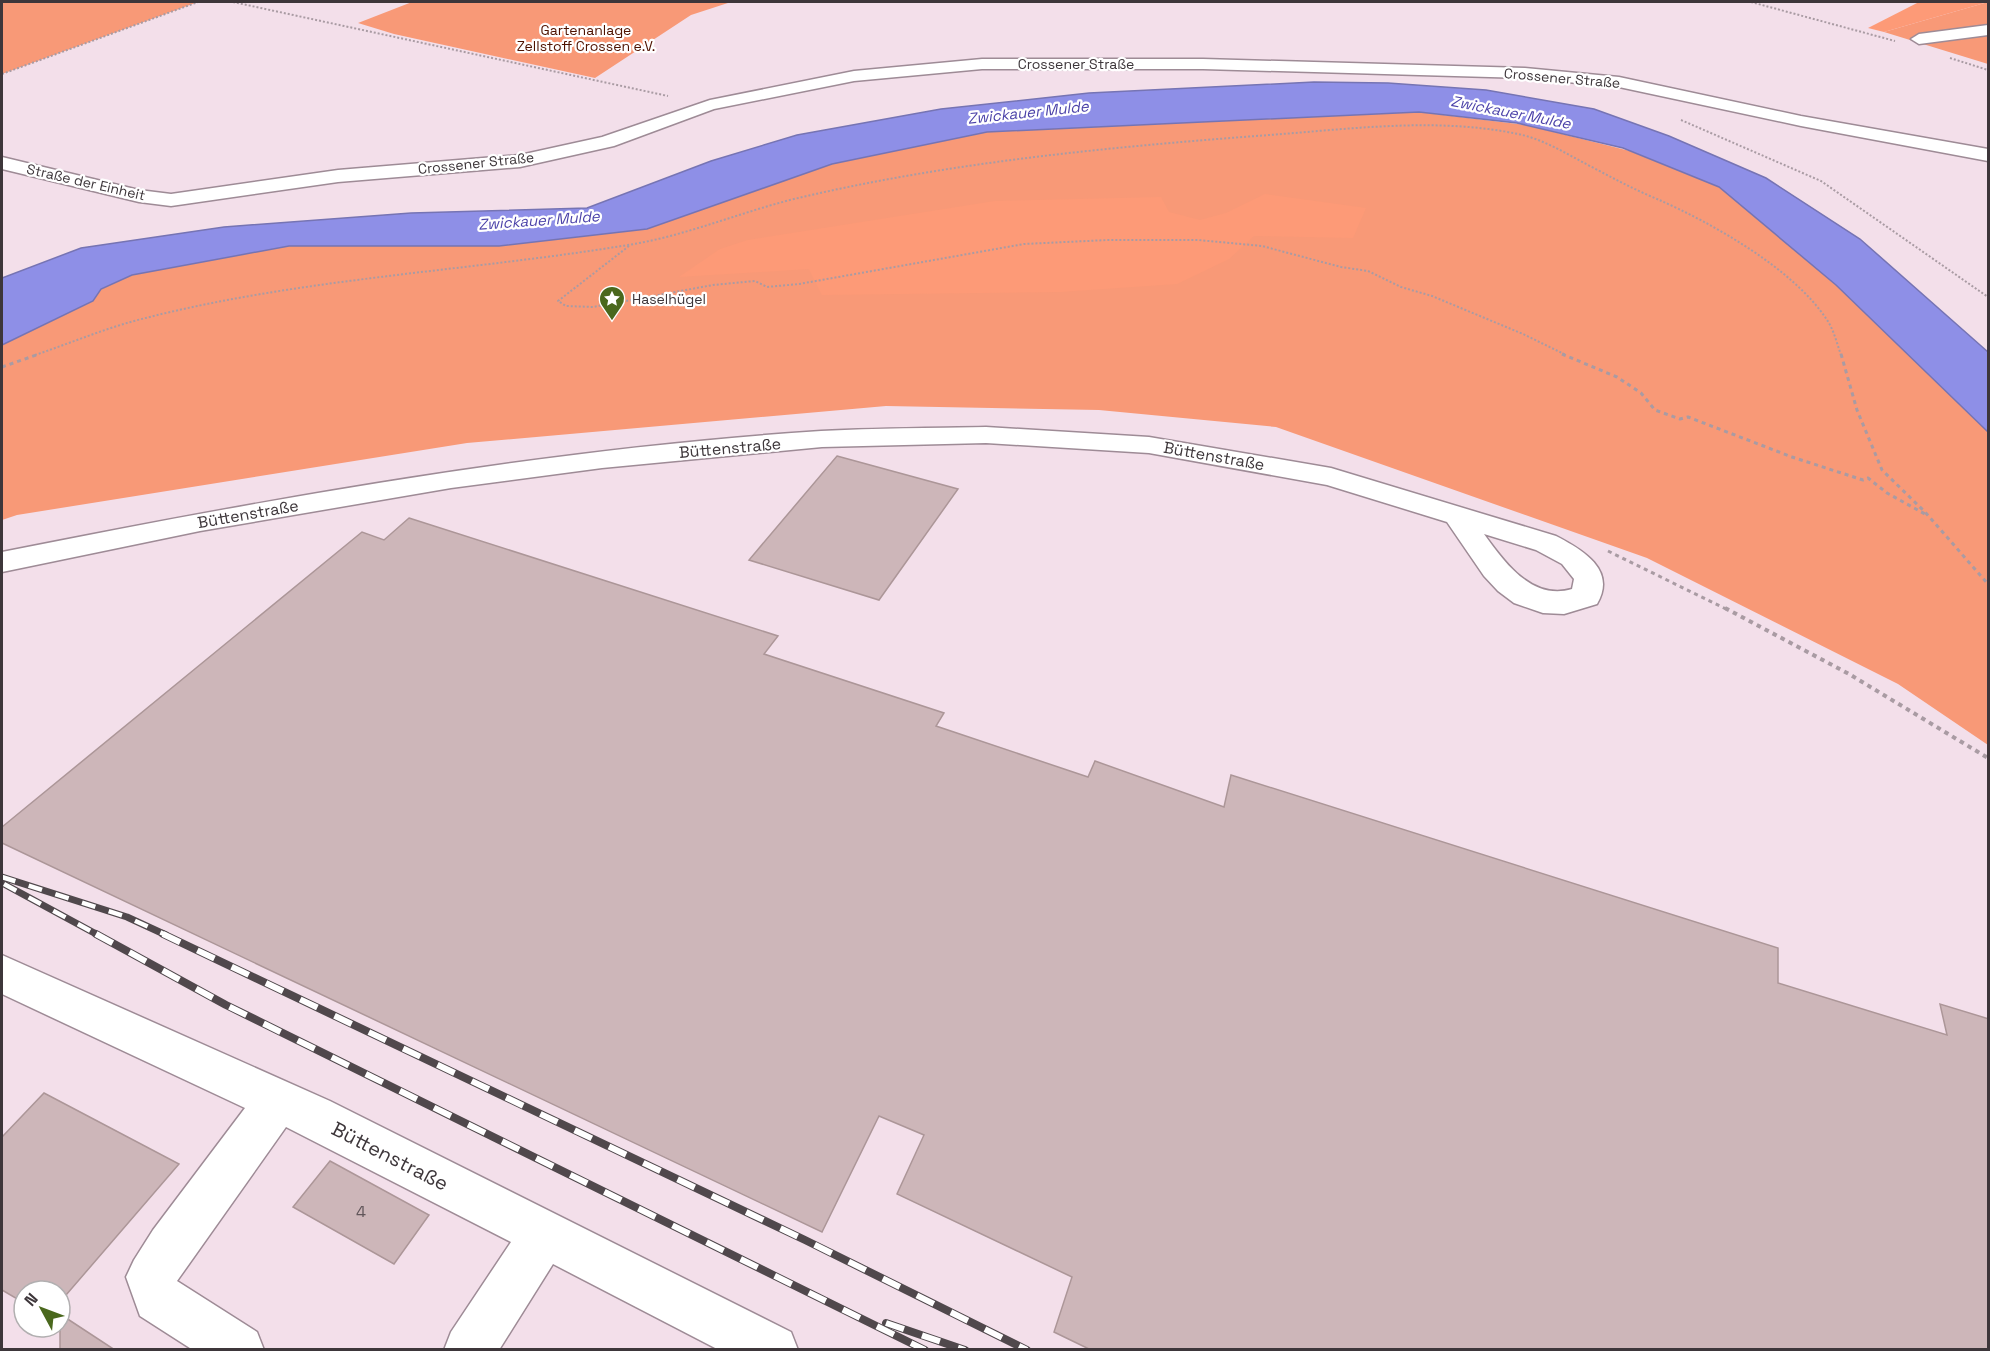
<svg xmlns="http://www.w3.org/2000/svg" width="1990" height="1351" font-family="'Space Grotesk',sans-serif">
	<rect width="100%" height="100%" fill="#f3dfea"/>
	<g fill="#f89977">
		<path d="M2 2H198L2 74Z"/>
		<path d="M412 2H731L691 15 595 78 394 34 358 23Z"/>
		<path d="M1988 2V64L1884 32Z"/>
		<path d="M1419 112 1526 125 1630 151 1719 187 1836 285 1988 432V745L1898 684 1647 558 1276 427 1099 410 886 406 467 443 17 515 2 520V345L93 301 101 289 132 275 289 246H499L647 229 832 164 987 132Z"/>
	</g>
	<g fill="#fd9a77">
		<path d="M1919 2H1988L1884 32 1868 28Z"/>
		<path d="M1265 194 1366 208 1353 238 1254 236 1229 259 1177 284 1060 292 822 295 809 269 679 277 720 249 748 240 995 201 1161 197 1169 212 1200 220 1226 213Z"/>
	</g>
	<path fill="#8e8fe7" stroke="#7674b3" stroke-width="1.5" d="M1314 82 1388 83 1486 90 1594 109 1669 136 1766 178 1860 239 1988 352V432L1836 285 1719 187 1623 148 1517 123 1419 112 987 132 832 164 647 229 499 246H289L132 275 101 289 93 301 2 345V278L81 248 224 227 411 213 587 208 711 161 797 135 941 109 1089 93Z"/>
	<g fill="#cdb6b9" stroke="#ac9698" stroke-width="1.5">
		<path d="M837 456 958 489 879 600 749 560Z"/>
		<path d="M409 518 778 636 764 654 944 713 936 726 1088 777 1095 761 1224 807 1231 775 1778 948V983L1947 1035 1940 1004 1989 1019V1350H1091L1054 1332 1072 1277 897 1194 924 1135 879 1116 822 1232 2 843V827L362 532 384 540Z"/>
		<path d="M44 1093 179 1164 60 1302V1291H24V1303L2 1290V1137Z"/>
		<path d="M330 1161 429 1215 394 1264 293 1207Z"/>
		<path d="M60 1314 115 1350H60Z"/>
	</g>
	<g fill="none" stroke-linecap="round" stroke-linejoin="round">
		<defs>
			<g id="minor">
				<path d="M1988 25V35L1919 44 1911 39 1919 34Z"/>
				<path d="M982 59H1203L1525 68 1619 77 1801 116 1988 149V161L1801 126 1619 87 1525 78 1203 69H982L854 81 714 109 614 146 520 167 338 182 171 206 139 202 2 169V157L139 190 171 194 338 170 520 155 602 137 710 100 854 71Z"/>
				<path d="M986 427 1149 437 1331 468 1556 536C1583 550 1617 570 1597 604L1564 614 1543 613 1514 603 1498 591 1484 576 1447 522 1327 485 1149 453 986 443 822 447 602 468 451 488 200 531 2 572V552C273 498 545 449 821 431 876 428 931 428 986 427ZM1484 534 1536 550 1562 564 1574 579 1572 589C1532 601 1504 562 1484 534Z"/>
				<path d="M2 955 330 1101 791 1332 798 1350H719L553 1264 499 1350H444L451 1332 511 1242 286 1127 177 1281 257 1332 264 1350H193L140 1316 126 1277 134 1260 153 1230 245 1108 2 994Z"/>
			</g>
		</defs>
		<use href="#minor" stroke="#9e8b96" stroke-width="3"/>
		<g stroke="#a99ba3" stroke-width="2" stroke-dasharray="2 2" stroke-linecap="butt">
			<path d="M233 2 668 96"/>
			<path d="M1751 2 1895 41"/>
			<path d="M1950 58 1988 70"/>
			<path d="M2 74 198 2"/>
			<path d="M1681 120 1821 181 1988 297"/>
			<path d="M629 246 558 301 566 306 593 307 713 285 755 281 767 287 799 284 1024 244 1108 240H1198L1262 246 1341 267 1368 271 1401 287 1432 296 1523 334 1566 355"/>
			<path d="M35 355C68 344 101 330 134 321 296 278 464 272 628 245 685 236 738 213 794 199 949 162 1110 147 1269 135 1351 129 1437 117 1518 134 1543 139 1565 153 1588 165 1611 177 1633 189 1657 199 1712 223 1794 269 1827 320 1834 330 1837 344 1841 355"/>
		</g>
		<g stroke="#a99ba3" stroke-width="3" stroke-dasharray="4 4" stroke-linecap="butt">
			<path d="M1562 354 1617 377 1641 393 1655 410 1680 419 1688 417 1792 457 1863 480 1868 478 1887 493 1925 514"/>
			<path d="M1841 354 1857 410 1882 470 1925 512 1988 584"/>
			<path d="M2 367 39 354"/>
			<path d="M1608 551 1728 610"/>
		</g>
		<path stroke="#a99ba3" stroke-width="4" stroke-dasharray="4.5 4.5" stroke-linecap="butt" d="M1725 608 1849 674 1988 758"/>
		<use href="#minor" fill="#fff" fill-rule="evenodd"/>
		<defs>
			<g id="rail-far1">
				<path d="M2 877 127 917 166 935"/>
				<path d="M4 884 98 935"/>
			</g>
			<g id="rail">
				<path d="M96 934 226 1005 925 1350"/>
				<path d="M163 934 805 1240 1027 1350"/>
				<path d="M886 1323 965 1350"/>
			</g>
		</defs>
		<use href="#rail-far1" stroke="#50484c" stroke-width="7"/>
		<use href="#rail" stroke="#50484c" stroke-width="8"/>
		<use href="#rail-far1" stroke="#fff" stroke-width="4.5" stroke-dasharray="14" stroke-linecap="butt"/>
		<use href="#rail" stroke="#fff" stroke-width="6" stroke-dasharray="19" stroke-linecap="butt"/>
	</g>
	<defs>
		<symbol id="sight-pin" viewBox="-11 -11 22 30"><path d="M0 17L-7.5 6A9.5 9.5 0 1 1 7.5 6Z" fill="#4a681d" stroke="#fff"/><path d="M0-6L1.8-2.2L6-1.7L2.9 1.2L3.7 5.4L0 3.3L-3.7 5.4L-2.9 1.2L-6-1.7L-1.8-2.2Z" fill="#fff"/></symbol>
	</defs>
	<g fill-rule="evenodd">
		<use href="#sight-pin" x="597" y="284" width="30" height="40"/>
	</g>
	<g text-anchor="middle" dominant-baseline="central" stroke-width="4.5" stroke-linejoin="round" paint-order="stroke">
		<g font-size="14" fill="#4f1300" stroke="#fff">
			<text x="586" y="30">Gartenanlage<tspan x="586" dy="16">Zellstoff Crossen e.V.</tspan></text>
		</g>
		<g font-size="14" fill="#3d363a" stroke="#fff">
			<text x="1076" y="64">Crossener Straße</text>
			<text transform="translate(1562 78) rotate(5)">Crossener Straße</text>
			<text transform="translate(476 163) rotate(-6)">Crossener Straße</text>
			<text transform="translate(86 182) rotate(13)">Straße der Einheit</text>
		</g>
		<g font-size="14" fill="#3d363a" stroke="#fff" text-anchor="start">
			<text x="632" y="299">Haselhügel</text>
		</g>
		<g font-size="15" font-style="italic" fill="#4c43a9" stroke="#fff">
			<text transform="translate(1028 112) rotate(-6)">Zwickauer Mulde</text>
			<text transform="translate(1511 112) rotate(11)">Zwickauer Mulde</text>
			<text transform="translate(539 220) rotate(-4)">Zwickauer Mulde</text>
		</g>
		<g font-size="16" fill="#3d363a" stroke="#fff">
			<text transform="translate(730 448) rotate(-5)">Büttenstraße</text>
			<text transform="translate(1214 456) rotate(10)">Büttenstraße</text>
			<text transform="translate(248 514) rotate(-10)">Büttenstraße</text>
		</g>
		<g font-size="16" fill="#61565a">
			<text x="361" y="1211">4</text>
		</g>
		<g font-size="20" fill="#3d363a" stroke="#fff">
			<text transform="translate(390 1156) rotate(27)">Büttenstraße</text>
		</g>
	</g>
	<rect width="1990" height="1351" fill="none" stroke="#3d363a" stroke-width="6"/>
	<g transform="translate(42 1309) rotate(311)"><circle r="28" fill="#ffffff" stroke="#b1afb0" stroke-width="1.5"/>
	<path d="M0-4.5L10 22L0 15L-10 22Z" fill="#4a681d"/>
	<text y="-9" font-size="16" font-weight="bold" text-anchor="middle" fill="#3d363a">N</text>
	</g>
</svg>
